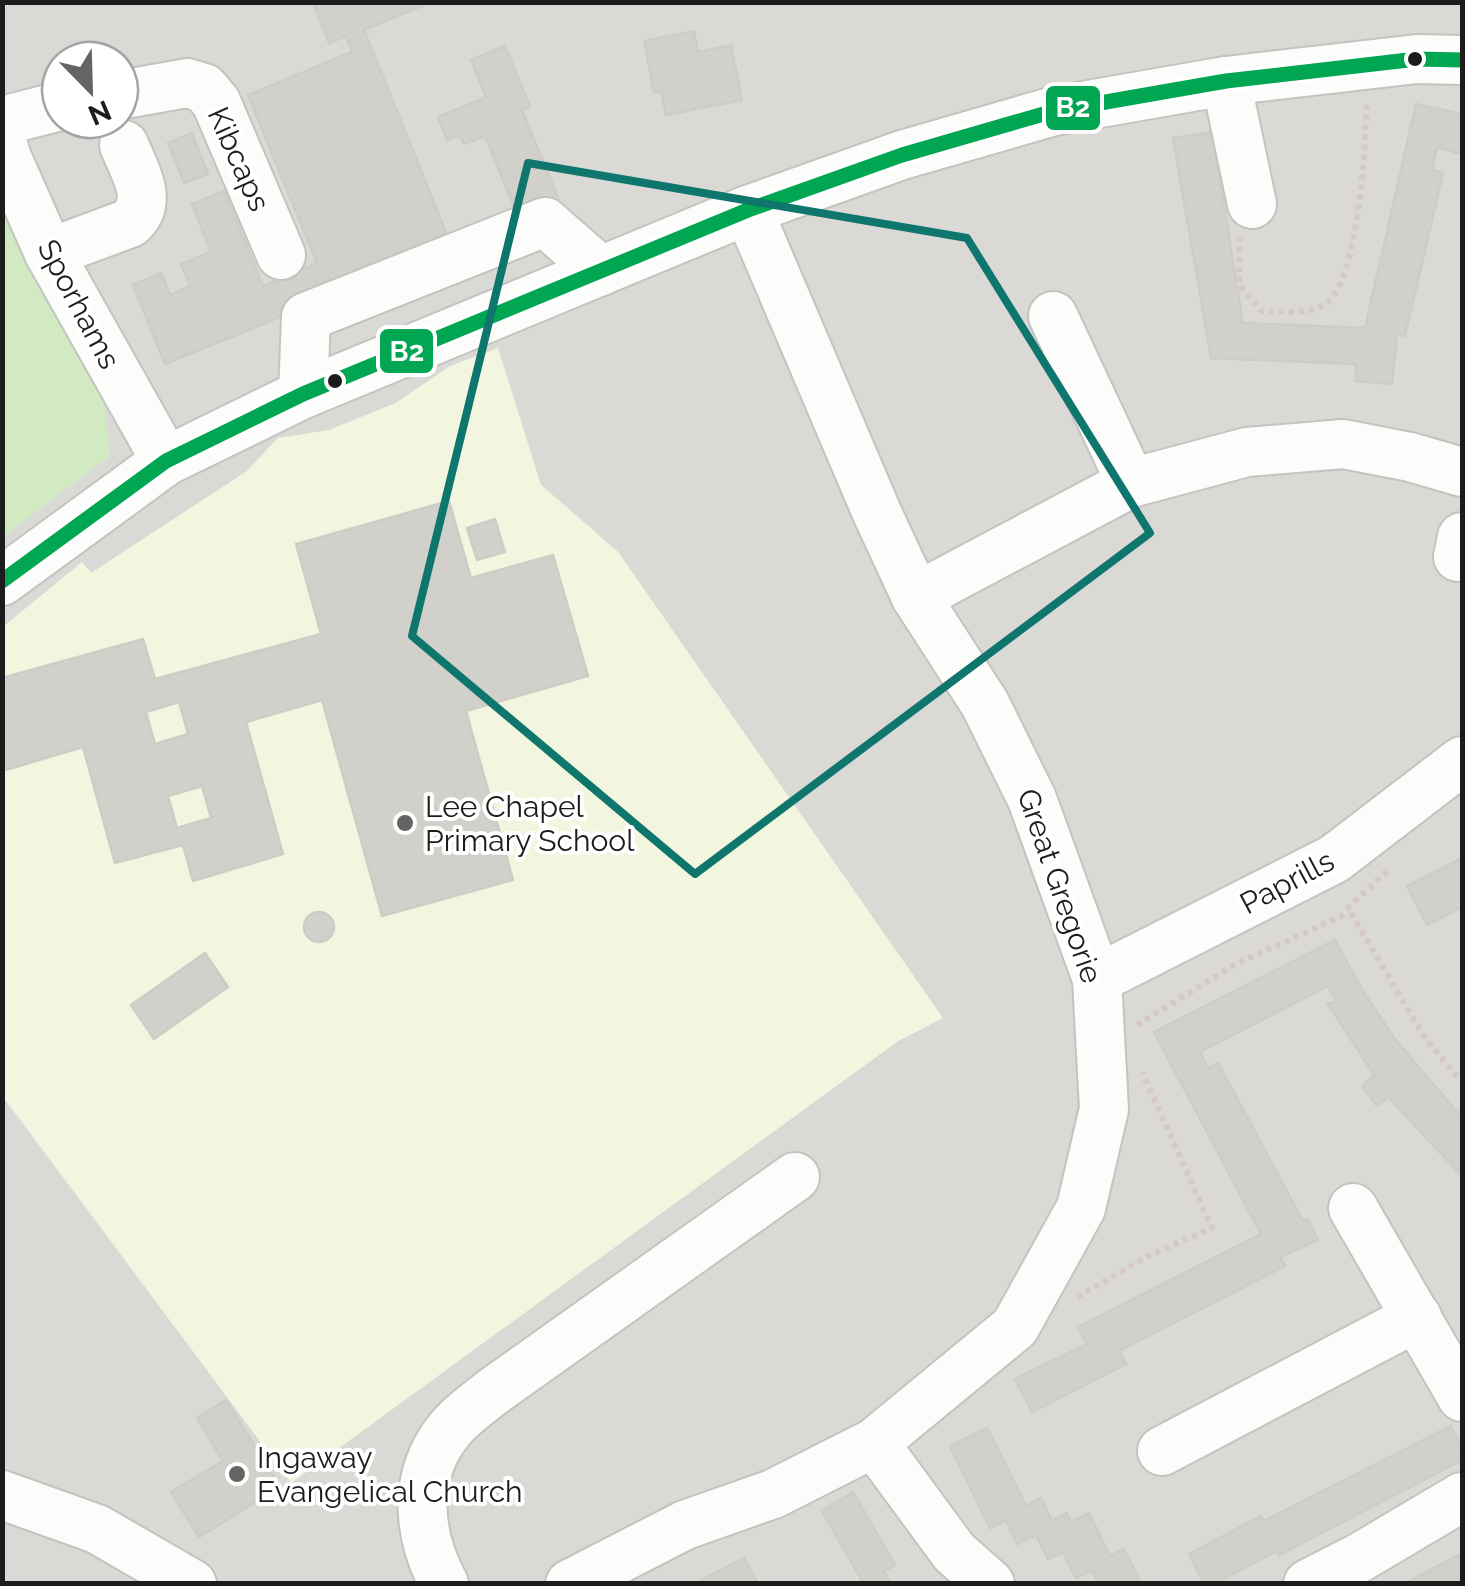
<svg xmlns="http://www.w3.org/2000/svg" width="1465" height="1586" font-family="Raleway,sans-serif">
	<rect width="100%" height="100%" fill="#ebeae4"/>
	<path fill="#dad9d6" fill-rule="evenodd" d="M3 3H1462V1583H3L2 1096 291 1482 898 1041 942 1018 618 552 541 485 450 366 396 403 328 431 278 438 248 471 91 574 81 563 3 627V537L110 455 3 187ZM60 60H120V120H60ZM226 1400 279 1487 199 1536 172 1492 223 1461 197 1418Z"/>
	<path fill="#f3f6de" d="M498 348 541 485 618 552 943 1018 898 1041 291 1483 3 1096V627L82 562 91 573 247 471 278 438 329 430 396 403 450 366Z"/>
	<path fill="#d1eac1" d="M3 187 12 190 105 406 110 456 3 537Z"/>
	<g fill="#d9d9d6">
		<path d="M742 102 755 168 682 187 666 116Z"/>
		<path d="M545 233 567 256 317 357 319 325Z"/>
	</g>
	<g fill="#d1d0cb" stroke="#ceccc6" stroke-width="2.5" fill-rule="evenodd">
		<path d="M313 2H431L364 30 452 247 165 364 133 285 161 273 170 295 190 286 181 264 211 252 192 204 224 191 263 286 317 263 248 95 352 52 346 36 329 43Z"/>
		<path d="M694 31 698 52 731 45 742 100 666 115 661 91 654 92 644 41Z"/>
		<path d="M505 46 530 107 522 110 561 205 520 222 485 136 464 144 460 135 447 140 438 117 486 97 471 60Z"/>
		<path d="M1416 104 1462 114V154L1437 147 1432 170 1443 173 1405 336 1397 334 1392 384 1356 381V364L1211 358 1173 138 1212 132 1243 323 1365 328Z"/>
		<path d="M192 133 208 174 184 183 168 143Z"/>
		<path d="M449 501 471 578 553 555 588 676 466 711 513 880 382 916 322 700 246 722 283 854 193 881 183 845 115 863 83 747 2 771V678L143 639 155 679 321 634 296 544ZM179 702 188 734 155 744 146 712ZM202 786 211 818 177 828 168 796Z"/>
		<path d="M495 519 505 552 477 560 467 528Z"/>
		<path d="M1462 858V907L1427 925 1407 886Z"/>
		<circle cx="319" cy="927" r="15"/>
		<path d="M1335 940 1363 991 1395 1039 1462 1118V1176L1388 1097 1377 1106 1362 1086 1374 1075 1328 1004 1336 1001 1328 986 1200 1052 1208 1068 1218 1063 1303 1221 1308 1219 1318 1240 1280 1257 1285 1266 1119 1351 1126 1364 1032 1412 1015 1379 1087 1344 1078 1327 1261 1234 1154 1032Z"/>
		<path d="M205 953 228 987 154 1039 131 1005Z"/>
		<path d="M226 1400 280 1487 199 1537 171 1492 223 1461 197 1418Z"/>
		<path d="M1451 1426 1462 1448V1460L1279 1555 1277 1551 1214 1584H1204L1189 1554 1261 1516 1264 1521Z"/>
		<path d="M987 1428 1026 1506 1041 1498 1052 1521 1067 1513 1071 1522 1089 1513 1110 1556 1124 1549 1139 1579 1129 1584H1098L1092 1570 1076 1578 1063 1552 1048 1559 1036 1535 1017 1544 1006 1520 990 1528 950 1446Z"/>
		<path d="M853 1492 895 1565 884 1571 891 1584H864L822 1511Z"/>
		<path d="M1462 1553V1584H1404Z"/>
		<path d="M744 1558 758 1584H694Z"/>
	</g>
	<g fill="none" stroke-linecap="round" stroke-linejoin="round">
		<defs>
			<g id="minor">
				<path d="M1226 81 1252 204"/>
				<path d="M120 95 187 83 204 88 216 102 281 255"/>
				<path d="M2 121 60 106"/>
				<path d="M2 142 7 158 49 253 166 461"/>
				<path d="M49 253 130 223C155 201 134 170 124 145"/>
				<path d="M1053 316 1131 483"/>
				<path d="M303 394 306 317 545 222 601 271"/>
				<path d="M1458 557 1462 537"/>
				<path d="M2 581 166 461 303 394 748 210 902 155 1054 111 1226 81 1417 59 1462 60"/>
				<path d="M916 597 1131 483 1247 452 1343 444 1410 457 1462 472"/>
				<path d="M1097 979 1334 859 1462 761"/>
				<path d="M1353 1208 1462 1397"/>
				<path d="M874 1443 954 1552 990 1584"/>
				<path d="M1162 1451 1417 1317"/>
				<path d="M2 1495 97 1529 192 1584"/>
				<path d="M444 1584C417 1534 412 1475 450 1429 461 1415 478 1404 491 1393L795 1177"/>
				<path d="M570 1584 685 1525 773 1494 874 1443 1015 1327 1081 1208 1104 1109 1097 979 1032 799 985 704 916 597 877 513 748 210"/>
				<path d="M1308 1584 1359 1558 1462 1497"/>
			</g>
		</defs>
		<use href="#minor" stroke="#c3c3c0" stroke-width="52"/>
		<g stroke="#d6c9c4" stroke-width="6" stroke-dasharray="5 5" stroke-linecap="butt">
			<path d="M1240 237 1239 285 1261 311C1279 311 1307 315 1323 306 1359 286 1365 145 1367 104"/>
			<path d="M1387 871 1348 908 1425 1038 1462 1082"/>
			<path d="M1137 1025 1234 965 1350 912"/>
			<path d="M1077 1297 1148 1256 1212 1228 1142 1072"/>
		</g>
		<use href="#minor" stroke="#fcfcfb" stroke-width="48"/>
		<defs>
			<path id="bus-1" d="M2 581 166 461 303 394 748 210 902 155 1054 111 1226 81 1417 59 1462 60"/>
		</defs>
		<use href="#bus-1" stroke="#fff" stroke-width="22"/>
		<use href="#bus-1" stroke="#00a651" stroke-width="15"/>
	</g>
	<path fill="none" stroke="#0f766e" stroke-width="8" stroke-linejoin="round" d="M528 163 967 238 1150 533 695 874 412 636Z"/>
	<g fill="#1c1c1c" stroke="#fff" stroke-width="4">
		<circle cx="1415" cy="59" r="9"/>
		<circle cx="335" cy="381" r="9"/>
	</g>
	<g fill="#646462" stroke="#fff" stroke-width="4">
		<circle cx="405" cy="823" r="10"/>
		<circle cx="237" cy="1474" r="10"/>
	</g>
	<g text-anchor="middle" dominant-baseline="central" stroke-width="8" stroke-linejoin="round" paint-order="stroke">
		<g font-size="30" fill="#1c1c1c" stroke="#fff">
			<text transform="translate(239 159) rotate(66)">Kibcaps</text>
			<text transform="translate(79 304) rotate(62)">Sporhams</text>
			<text transform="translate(1287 882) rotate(-28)">Paprills</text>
			<text transform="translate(1060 886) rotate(71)">Great Gregorie</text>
		</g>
		<g font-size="30" fill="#1c1c1c" stroke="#fff" text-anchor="start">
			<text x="425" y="806">Lee Chapel<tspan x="425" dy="34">Primary School</tspan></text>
			<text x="257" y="1457">Ingaway<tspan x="257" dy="34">Evangelical Church</tspan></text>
		</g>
	</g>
	<g stroke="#fff" stroke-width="4">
		<rect x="1044" y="84" width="58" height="48" rx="10" fill="#00a651"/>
		<rect x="378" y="327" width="57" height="48" rx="10" fill="#00a651"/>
	</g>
	<g font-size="28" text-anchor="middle" font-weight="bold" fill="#fff">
		<text x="1073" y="117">B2</text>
		<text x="407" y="361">B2</text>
	</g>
	<rect width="1465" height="1586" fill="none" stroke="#1c1c1c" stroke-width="10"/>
	<g transform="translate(90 90) rotate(157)"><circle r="48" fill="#ffffff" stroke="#a4a4a4" stroke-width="2.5"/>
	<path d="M0-8L18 38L0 25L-18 38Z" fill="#646462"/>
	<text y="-15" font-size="28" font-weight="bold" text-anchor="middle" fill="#1c1c1c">N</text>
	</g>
</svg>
